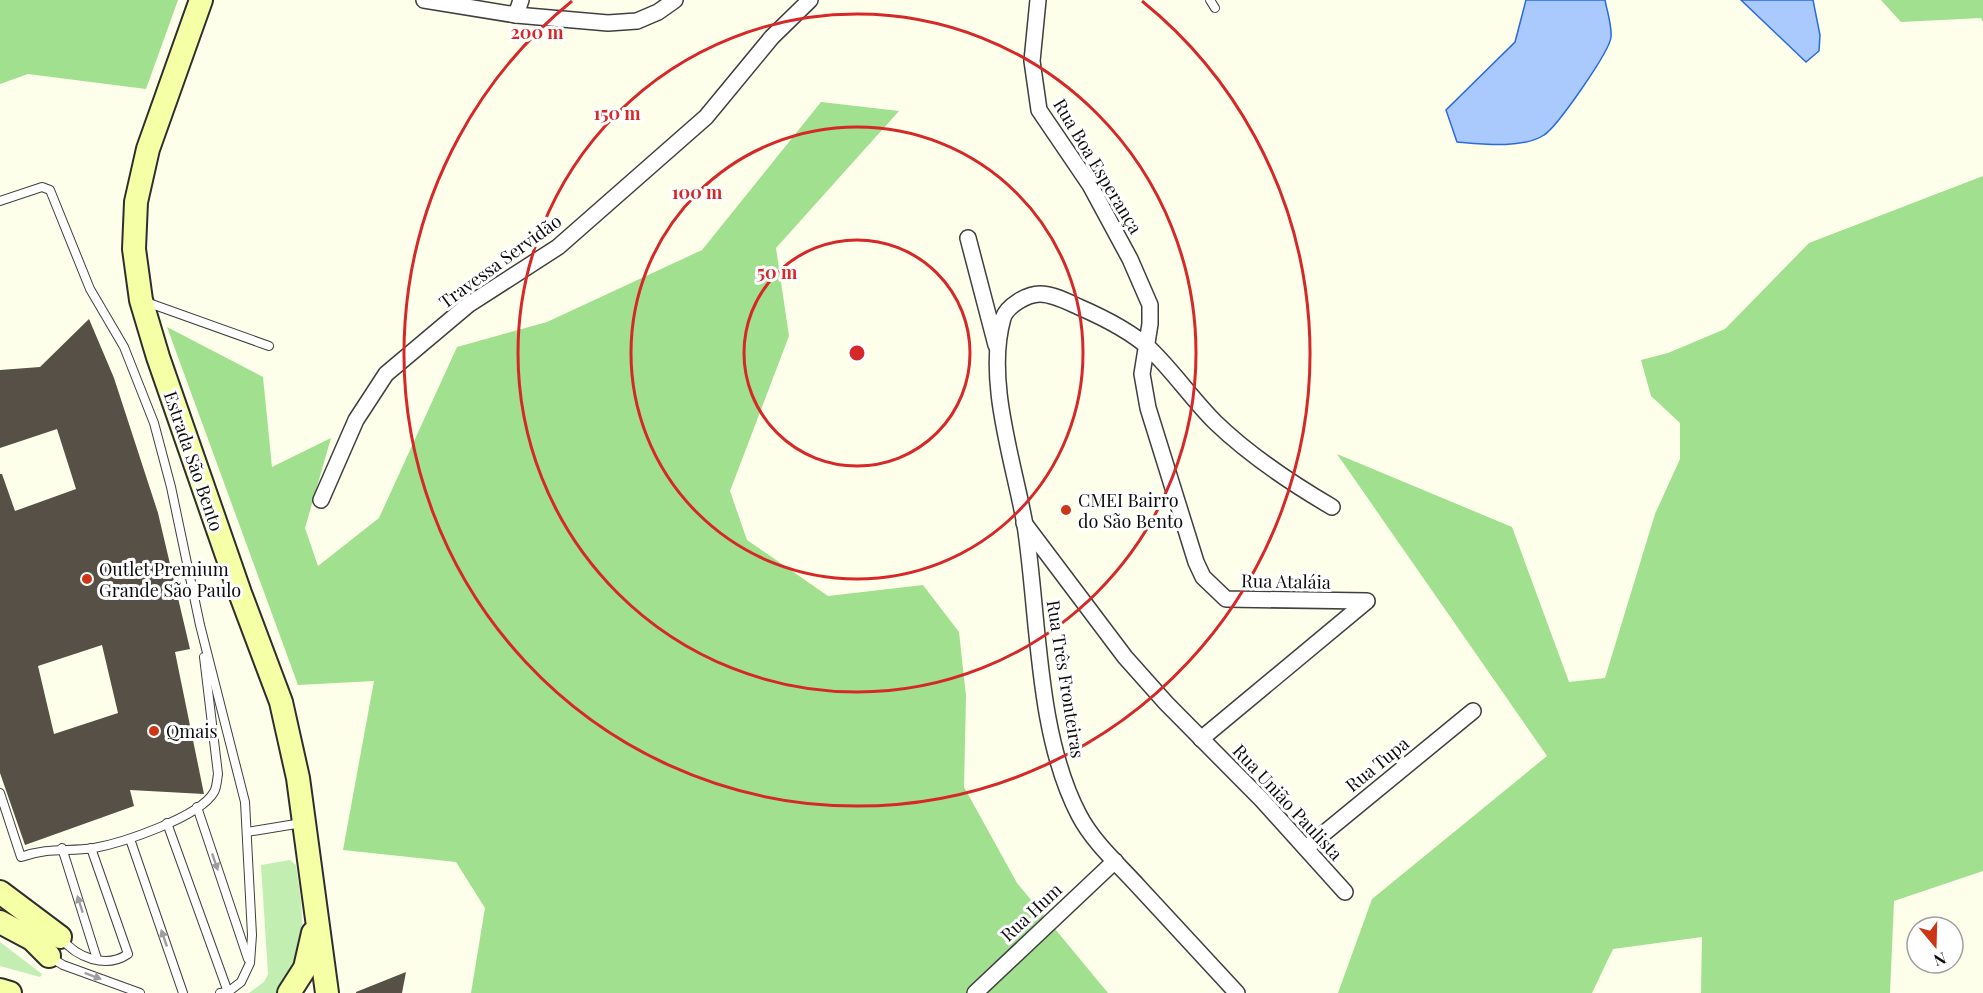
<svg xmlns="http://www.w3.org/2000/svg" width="1983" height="993" font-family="'Playfair Display',serif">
	<rect width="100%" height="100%" fill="#feffeb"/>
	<g fill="#c2eeb1">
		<path d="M290 860 296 865C302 909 313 959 276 993H249L264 982 268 974 261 865Z"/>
		<path d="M0 942 42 974 40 977 0 966Z"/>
	</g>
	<g fill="#a0e08e">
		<path d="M0 0H178L146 89 28 74 0 84Z"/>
		<path d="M1881 0H1983V22L1981 18 1901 22Z"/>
		<path d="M821 102 899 111 776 248 789 336 730 491 747 540 828 596 923 585 959 632 966 696 964 787 1017 883 1108 993H471L485 908 456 862 343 850 374 681 298 685 167 327 263 377 272 467 331 438 305 528 318 566 379 518 457 347 547 322 702 250Z"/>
		<path d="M1983 176V871L1894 901 1890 993H1701L1702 937 1613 949 1592 993H1338L1372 899 1547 756 1337 454 1512 527 1569 682 1605 678 1655 514 1680 459V423L1651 396 1641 360 1668 353 1725 329 1809 243Z"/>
	</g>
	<g fill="#aacafd" stroke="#296bdc" stroke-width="1.5">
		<path d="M1526 0H1605C1607 11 1612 25 1611 37 1610 51 1557 127 1544 135 1523 149 1481 144 1457 142L1446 110 1515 42Z"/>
		<path d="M1741 0H1813L1820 35 1819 51 1806 62Z"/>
	</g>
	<g fill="#565047" fill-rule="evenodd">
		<path d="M89 319 114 378 158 513 190 649 175 652 204 794 130 790 134 806 25 845 0 773V474H2L15 511 76 489 57 429 0 448V370L40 367ZM102 645 118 713 54 734 38 666Z"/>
		<path d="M406 972 402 993H356V992Z"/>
	</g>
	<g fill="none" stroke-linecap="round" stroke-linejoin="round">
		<defs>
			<g id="lane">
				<path d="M1210 0 1215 8"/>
				<path d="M0 201 42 187 50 190 90 289 124 347 154 423 171 487 200 625 245 802 252 935 250 963 241 982 228 992 220 993"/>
				<path d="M146 302 269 346"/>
				<path d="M0 793 21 857C49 847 67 852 94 848 122 843 200 817 214 792 217 787 217 779 218 774L204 657"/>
				<path d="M197 807 248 959"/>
				<path d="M167 823 228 992"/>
				<path d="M247 832 302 823"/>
				<path d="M130 839 183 993"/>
				<path d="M62 848 97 959"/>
				<path d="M61 938C77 958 106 969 128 954L91 848"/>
				<path d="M50 957 63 965 140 993"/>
			</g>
			<g id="street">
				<path d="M424 0 516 15 608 23 637 21 658 12 675 0"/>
				<path d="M1038 0 1032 61 1039 110 1090 185 1130 259 1150 305V324L1142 374 1148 408 1196 562 1203 577 1226 599 1367 601 1201 739"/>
				<path d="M516 15 521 0"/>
				<path d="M968 238 996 345"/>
				<path d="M321 500 356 420 386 374 468 305 558 247 706 117 772 37 810 0"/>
				<path d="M1024 523 1125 657 1166 703 1262 800 1345 892"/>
				<path d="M1306 848 1473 711"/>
				<path d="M975 993 1115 861"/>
				<path d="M1237 993C1204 957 1171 922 1138 886 1118 864 1093 842 1079 815 1036 733 1039 616 1025 525 1014 462 985 381 1003 318 1007 306 1027 294 1040 294 1053 294 1068 302 1079 307 1102 317 1130 331 1149 348 1173 371 1192 399 1215 422 1250 456 1291 483 1332 507"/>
			</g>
			<g id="secondary">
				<path d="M201 0 148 149 136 202 134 249 141 300 158 357 240 593 281 702 298 778 327 993"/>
				<path d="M0 892 60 937"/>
				<path d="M0 922 32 939 49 956"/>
				<path d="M0 990 10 993"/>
				<path d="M289 993 305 968 313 933"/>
			</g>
		</defs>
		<use href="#lane" stroke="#3f3f3f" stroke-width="10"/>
		<use href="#street" stroke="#3f3f3f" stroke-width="18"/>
		<use href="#secondary" stroke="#2e2e2e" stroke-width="26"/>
		<use href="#lane" stroke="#fff" stroke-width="8"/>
		<use href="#street" stroke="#fff" stroke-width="15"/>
		<use href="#secondary" stroke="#f4ffa6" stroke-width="22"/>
	</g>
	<defs><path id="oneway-solid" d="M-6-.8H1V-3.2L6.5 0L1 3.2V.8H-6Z" transform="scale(1.5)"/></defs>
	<g fill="#9e9e9e">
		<use href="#oneway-solid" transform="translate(215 862) rotate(71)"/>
		<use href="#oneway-solid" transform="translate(80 904) rotate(-108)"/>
		<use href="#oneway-solid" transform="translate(164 938) rotate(-109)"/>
		<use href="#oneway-solid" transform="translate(93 976) rotate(21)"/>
	</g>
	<g fill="none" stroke="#d62828" stroke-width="3">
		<circle cx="857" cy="353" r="113"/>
		<circle cx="857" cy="353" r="226"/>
		<circle cx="857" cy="353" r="339"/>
		<path d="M1142 1A453 453 0 1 1 572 1"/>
	</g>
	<g fill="#cb3716" stroke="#fff" stroke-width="2">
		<circle cx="1066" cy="510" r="6"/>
		<circle cx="87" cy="579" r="6"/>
		<circle cx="154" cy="731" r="6"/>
	</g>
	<g text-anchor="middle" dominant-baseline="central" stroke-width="6" stroke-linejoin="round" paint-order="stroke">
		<g font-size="18" fill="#0c0c0c" stroke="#fff">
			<text transform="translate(1098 166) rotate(59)">Rua Boa Esperança</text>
			<text transform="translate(500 261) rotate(-36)">Travessa Servidão</text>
			<text transform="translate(194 461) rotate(71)">Estrada São Bento</text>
			<text transform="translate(1286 581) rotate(1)">Rua Ataláia</text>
			<text transform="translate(1066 679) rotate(81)">Rua Três Fronteiras</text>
			<text transform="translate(1377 764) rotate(-39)">Rua Tupa</text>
			<text transform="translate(1288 802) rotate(47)">Rua União Paulista</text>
			<text transform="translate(1031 912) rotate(-43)">Rua Hum</text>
		</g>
		<g font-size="18" fill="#0c0c0c" stroke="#fff" text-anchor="start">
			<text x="1078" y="500">CMEI Bairro<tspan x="1078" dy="21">do São Bento</tspan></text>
			<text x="99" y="569">Outlet Premium<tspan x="99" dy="21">Grande São Paulo</tspan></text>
			<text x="166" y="731">Qmais</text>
		</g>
	</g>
	<circle cx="857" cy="353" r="9" fill="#d62828" stroke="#fff" stroke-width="3"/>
	<g font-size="18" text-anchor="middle" font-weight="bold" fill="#d62828" stroke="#fff" stroke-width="6" stroke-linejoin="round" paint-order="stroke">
		<text x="537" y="39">200 m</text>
		<text x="617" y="120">150 m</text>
		<text x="697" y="199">100 m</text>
		<text x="777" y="279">50 m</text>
	</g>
	<g transform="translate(1935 945) rotate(161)"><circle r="28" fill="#ffffff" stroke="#9e9e9e" stroke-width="1.5"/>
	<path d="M0-4.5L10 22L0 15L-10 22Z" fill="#cb3716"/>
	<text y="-9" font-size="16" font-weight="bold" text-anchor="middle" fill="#0c0c0c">N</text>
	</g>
</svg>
